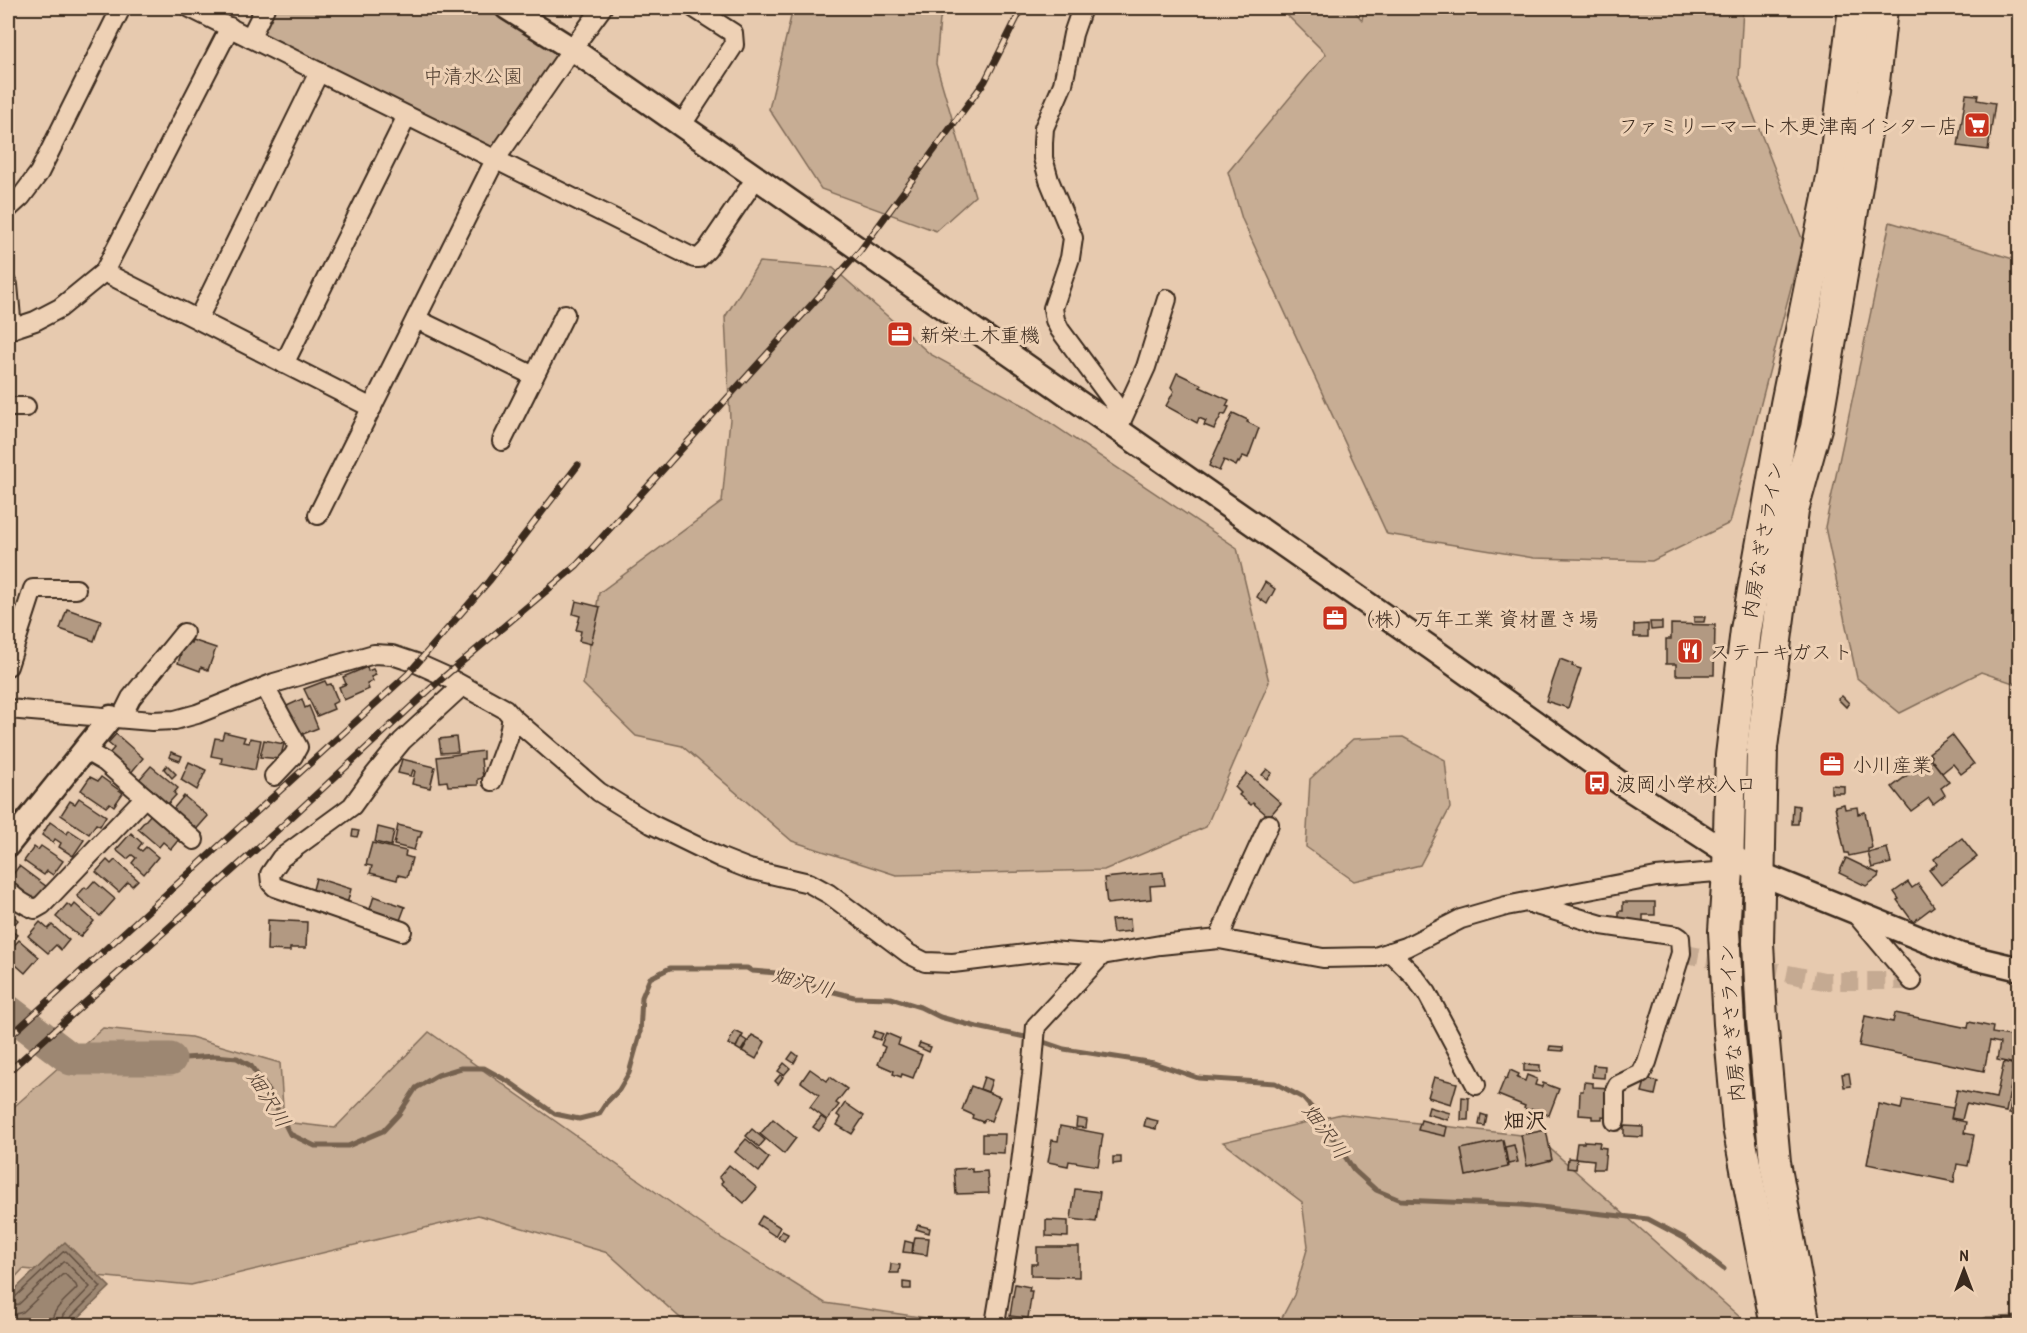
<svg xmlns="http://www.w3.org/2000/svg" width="2027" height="1333" font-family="'Patrick Hand','Klee One',sans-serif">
	<rect width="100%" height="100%" fill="#e7caaf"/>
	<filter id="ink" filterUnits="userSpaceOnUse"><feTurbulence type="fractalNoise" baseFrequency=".0167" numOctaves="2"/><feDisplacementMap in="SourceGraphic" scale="12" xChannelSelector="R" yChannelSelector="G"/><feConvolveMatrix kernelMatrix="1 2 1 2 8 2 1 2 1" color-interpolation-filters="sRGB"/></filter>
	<g filter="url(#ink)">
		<g fill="#c7ad94" stroke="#816c59" stroke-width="1.5">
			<path d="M265 8H507L572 49 495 160 250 38Z"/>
			<path d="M793 8H946L940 19 936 64 975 196 936 231 821 189 769 109Z"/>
			<path d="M1280 8H1352L1362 20 1364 8H1743L1739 78 1803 241 1730 523 1652 561 1534 558 1387 534 1242 219 1228 172 1326 54Z"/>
			<path d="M1890 222 2020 261 2019 685 1981 672 1900 713 1857 678 1825 527Z"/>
			<path d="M759 262 833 268 930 354 1025 406 1237 548 1269 682 1206 827 1104 870 896 875 792 841 682 746 636 736 583 684 599 593 722 502 730 419 725 317Z"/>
			<path d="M1403 737 1445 760 1450 808 1420 865 1354 881 1306 847 1310 779 1353 739Z"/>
			<path d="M103 1028 191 1037 280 1063 284 1122 335 1128 429 1032 718 1236 825 1303 974 1325H688L608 1253 478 1215 191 1285 23 1269 8 1285V1112Z"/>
			<path d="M1341 1114 1537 1137 1742 1319V1325H1278L1294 1295 1308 1246 1302 1202 1223 1142Z"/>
		</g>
		<g fill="#9d8772" stroke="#766250" stroke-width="1.5">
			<path d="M65 1242 110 1287 71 1325H8V1296Z"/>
			<path d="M1552 1320H1621L1640 1325H1539L1540 1323Z"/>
		</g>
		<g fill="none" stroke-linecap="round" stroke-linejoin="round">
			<g stroke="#624f40" stroke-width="1.5">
				<path d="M8 1300 14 1298 63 1252 66 1251 101 1287 69 1319 67 1326"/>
				<path d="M8 1307 19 1304 63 1262H66L90 1287 63 1315 60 1326"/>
				<path d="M8 1316 23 1312 62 1275 65 1274 76 1285 77 1288C66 1300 52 1308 51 1326"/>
			</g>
			<g stroke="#766250" stroke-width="5">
				<path d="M170 1059 215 1056 237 1058 251 1066 266 1087 290 1134 315 1146H348L383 1131 399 1114 416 1088 438 1075 461 1068H484L511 1083 555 1114 579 1119 599 1114 606 1103 619 1090 629 1073 640 1034 642 997 650 978 670 968H747L752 971 777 973 830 991 854 997 891 998 920 1007 940 1017 977 1027 1035 1039 1064 1049 1154 1063 1198 1078 1275 1083 1303 1098 1317 1114 1354 1170 1376 1190 1400 1200 1522 1205 1648 1219 1684 1238 1724 1269"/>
				<path d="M1968 1326 1986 1319 2020 1318"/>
			</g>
			<path stroke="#9d8772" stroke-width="33" d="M8 1011 71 1059H170"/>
		</g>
		<g fill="#b29982" stroke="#3b2a1e" stroke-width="1.5">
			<path d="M1966 94 1978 95 1977 100 1995 103 1988 150 1958 146Z"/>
			<path d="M1177 373 1202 385 1200 387 1229 400 1226 406 1229 407 1225 415 1222 414 1214 429 1204 425 1206 421 1199 418 1197 423 1166 406 1174 391 1171 387Z"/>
			<path d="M1233 413 1248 420 1247 422 1259 428 1248 458 1243 456 1239 463 1238 462 1236 466 1224 460 1219 471 1209 466Z"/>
			<path d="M1265 582 1275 589 1267 604 1257 597Z"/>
			<path d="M576 601 600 607 591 644 579 641 581 631 576 630 580 616 573 614Z"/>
			<path d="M67 609 101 621 94 641 60 629Z"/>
			<path d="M1694 617H1705L1704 622H1694Z"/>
			<path d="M1650 622H1662V629L1651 630Z"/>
			<path d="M1648 624V637H1634V625Z"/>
			<path d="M1671 624 1715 625 1714 675H1676V664H1666V639H1671Z"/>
			<path d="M192 640 216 648 208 670 201 667 200 671 178 663 184 644 187 645 188 641 191 643Z"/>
			<path d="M1560 659 1573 664 1572 666 1581 669 1568 708 1546 701Z"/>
			<path d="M367 667 368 671 373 669 376 675 371 677 373 681 367 684 369 689 344 700 339 687 346 684 343 677Z"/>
			<path d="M325 681 327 685 331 684 338 701 332 704 334 709 317 716 304 689Z"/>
			<path d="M1842 696 1849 703 1846 707 1838 699Z"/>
			<path d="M302 699 305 708 309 706 318 728 298 736 287 706Z"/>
			<path d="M224 732 245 737 243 742 249 743 250 738 261 740 255 770 221 763 222 758 211 756 215 738 222 739Z"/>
			<path d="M116 734 143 758 130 774 108 755 114 748 108 743Z"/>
			<path d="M1952 735 1974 764 1961 774 1953 764 1942 773 1930 758 1932 757 1929 753Z"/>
			<path d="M456 737 458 752 441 753 439 739Z"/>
			<path d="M264 740 284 744 280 759 260 757Z"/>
			<path d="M483 751V759H481L483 778 478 779V785L448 786 447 781 440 782 437 757Z"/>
			<path d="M171 752 182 756 180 761 169 757Z"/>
			<path d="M1930 758 1949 782 1941 788 1945 795 1933 804 1929 798 1911 811 1892 787Z"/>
			<path d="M402 759 435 767 430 788 412 784 415 771 413 770 411 776 398 773Z"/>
			<path d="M189 762 206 770 197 790 181 780Z"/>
			<path d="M167 765 176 774 172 778 164 769Z"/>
			<path d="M151 766 178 788 174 793 176 795 165 807 137 782Z"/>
			<path d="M1267 769 1272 773 1267 779 1262 775Z"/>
			<path d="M1247 773 1281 803 1269 817 1253 803 1251 805 1239 795 1241 793 1235 787Z"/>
			<path d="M90 777 98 781 101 777 123 793 114 806 110 803 106 807 81 790Z"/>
			<path d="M1831 785 1844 786V793H1831Z"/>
			<path d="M184 796 208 816 193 833 174 816 177 812 173 809Z"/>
			<path d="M79 798 106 816 100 826 96 824 89 834 61 815 70 801 75 804Z"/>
			<path d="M1844 804 1845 809 1857 807 1858 814 1865 812 1872 848 1868 849V852L1849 856 1848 853H1845L1835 806Z"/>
			<path d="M1793 805 1799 806 1798 824H1792Z"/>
			<path d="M152 813 180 838 171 849 163 842 159 847 138 829Z"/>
			<path d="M50 822 67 834 69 830 84 840 73 856 59 847 61 843 55 839 53 843 42 835Z"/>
			<path d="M398 825 422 831 420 837H418L414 850 394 845Z"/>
			<path d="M378 827 394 831 391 846 375 842Z"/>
			<path d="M353 830 359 831 357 837 352 836Z"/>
			<path d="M131 833 142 843 138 848 142 851 146 847 158 857 144 874 132 863 136 858 132 855 127 859 116 850Z"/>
			<path d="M1962 838 1977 857 1941 885 1929 870 1937 864 1934 859Z"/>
			<path d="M372 843 406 851 405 856 412 858 407 877 398 875 397 880 370 873 372 866 366 865Z"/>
			<path d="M41 846 63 861 53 875 47 871 44 875 24 861 34 847 38 850Z"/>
			<path d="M1887 848 1891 863 1872 868 1868 853Z"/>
			<path d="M1846 858 1879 874 1878 877 1866 886 1839 873Z"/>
			<path d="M107 860 111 864 115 860 138 880 132 886 128 882 119 892 96 872Z"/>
			<path d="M19 866 47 887 34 904 8 885V881Z"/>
			<path d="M1163 872 1165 885 1150 886 1151 899 1107 904 1104 878Z"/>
			<path d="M316 878 351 889 347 904 312 893Z"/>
			<path d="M94 881 115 899 100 916 77 896 85 887 87 889Z"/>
			<path d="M1908 882 1912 888 1918 884 1934 906 1913 922 1897 900 1899 899 1894 892Z"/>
			<path d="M374 896 405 907 399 923 369 912Z"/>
			<path d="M1623 902H1655V915H1643V922L1619 920V911H1623Z"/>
			<path d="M67 904 72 908 75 904 94 921 80 937 56 917Z"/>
			<path d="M8 911 18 920 8 932Z"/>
			<path d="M1130 919 1131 931 1113 933 1111 920Z"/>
			<path d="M268 920 307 922 306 948H290V951L267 950Z"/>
			<path d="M40 922 48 929 52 925 69 940 61 950 56 945 48 953 28 936Z"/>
			<path d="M13 932 17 935 12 941 8 938Z"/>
			<path d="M19 940 39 957 25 973 8 958V952Z"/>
			<path d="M1895 1013 1968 1028 1969 1022 1993 1027 1992 1033 2010 1036 2012 1027 2020 1029V1065L1997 1060 2000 1043 1990 1041 1984 1071 1859 1046 1865 1016 1893 1022Z"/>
			<path d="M735 1031 743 1035 736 1047 728 1044Z"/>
			<path d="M875 1031 883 1034 880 1040 872 1037Z"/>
			<path d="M886 1033 900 1039 898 1045 922 1055 913 1078 902 1074 901 1077 893 1074 894 1071 878 1064 885 1047 881 1045Z"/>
			<path d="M752 1035 765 1042 756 1059 742 1051Z"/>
			<path d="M741 1037 747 1041 741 1051 736 1048Z"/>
			<path d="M920 1043 931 1047 929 1052 918 1047Z"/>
			<path d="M1550 1046 1563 1047V1051L1549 1050Z"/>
			<path d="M793 1052 798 1056 794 1063 788 1059Z"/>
			<path d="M2004 1062 2015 1065 2006 1112 1966 1104 1962 1120 1951 1118 1957 1090 1996 1098Z"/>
			<path d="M784 1063 790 1068 784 1075 778 1071Z"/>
			<path d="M1524 1064 1540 1065V1072L1524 1071Z"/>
			<path d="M1593 1065 1605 1066 1604 1078 1592 1077Z"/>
			<path d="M810 1069 827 1081 830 1077 847 1089 836 1103 839 1105 827 1120 810 1107 819 1095 801 1082Z"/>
			<path d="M1510 1070 1519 1074 1517 1078 1525 1081 1527 1075 1537 1079 1535 1085 1542 1087 1543 1083 1559 1089 1549 1115 1532 1109 1531 1111 1524 1108 1525 1106 1498 1095 1505 1078 1507 1079Z"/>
			<path d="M1849 1073 1851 1086 1844 1087 1842 1074Z"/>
			<path d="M780 1075 783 1077 778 1084 775 1081Z"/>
			<path d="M984 1077 992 1080 988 1092 980 1089Z"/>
			<path d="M1434 1077 1457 1083 1451 1104 1428 1097Z"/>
			<path d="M1646 1078 1658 1082 1655 1095 1642 1092Z"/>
			<path d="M1584 1082 1593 1083V1087L1612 1088 1613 1117 1602 1116V1119H1592V1116L1579 1115 1580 1091H1583Z"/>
			<path d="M971 1086 1000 1097 991 1121 985 1119 983 1122 972 1118 973 1115 962 1110Z"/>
			<path d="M2013 1091 2019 1093 2014 1115 2009 1114Z"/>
			<path d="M1462 1097 1469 1098 1468 1120H1461Z"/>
			<path d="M1903 1100 1953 1108 1951 1119 1966 1122 1964 1133 1974 1135 1968 1166 1957 1164 1954 1182 1867 1164 1879 1104 1901 1109Z"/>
			<path d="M845 1103 864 1116 852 1134 837 1125 841 1118 837 1115Z"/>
			<path d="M1429 1107 1450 1113 1448 1120 1427 1114Z"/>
			<path d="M1481 1114 1487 1116 1485 1126 1479 1125Z"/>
			<path d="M821 1117 827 1121 819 1131 813 1127Z"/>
			<path d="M1077 1118 1087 1120 1086 1128 1076 1127Z"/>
			<path d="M1146 1118 1158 1121 1156 1129 1144 1126Z"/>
			<path d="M773 1119 796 1138 784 1154 760 1134Z"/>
			<path d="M1421 1120 1447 1127 1445 1136 1418 1130Z"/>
			<path d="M1060 1126 1103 1134 1098 1166 1069 1161 1068 1166 1048 1162 1052 1140 1058 1141Z"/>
			<path d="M1624 1126 1643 1127V1137L1624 1136Z"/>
			<path d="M752 1129 765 1140 759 1147 746 1136Z"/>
			<path d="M1546 1130 1552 1160 1527 1166 1521 1135Z"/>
			<path d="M982 1134H1005L1004 1153 982 1152Z"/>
			<path d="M746 1139 769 1158 759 1172 735 1152Z"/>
			<path d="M1503 1140 1508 1167 1466 1176 1461 1149Z"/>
			<path d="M1584 1141 1600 1142 1599 1147 1606 1148 1604 1169H1593L1594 1160 1575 1158 1577 1143H1584Z"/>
			<path d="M1514 1145 1518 1162 1508 1164 1505 1147Z"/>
			<path d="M1113 1157H1121V1163L1113 1164Z"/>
			<path d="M1568 1158 1577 1159 1576 1169 1567 1168Z"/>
			<path d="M729 1165 757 1188 744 1203 721 1183 723 1181 719 1177Z"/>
			<path d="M972 1168V1172L987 1171 989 1193 956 1194 954 1169Z"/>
			<path d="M1075 1189 1100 1192 1096 1222 1071 1219Z"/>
			<path d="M762 1216 780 1227 775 1236 757 1224Z"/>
			<path d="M1046 1220 1068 1221V1237L1046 1236Z"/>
			<path d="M918 1225 930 1228 929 1233 916 1229Z"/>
			<path d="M782 1231 788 1234 784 1241 778 1237Z"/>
			<path d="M915 1237 929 1238 927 1255 912 1253Z"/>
			<path d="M905 1241 913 1243 912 1253 903 1252Z"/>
			<path d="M1037 1247H1079V1277L1031 1276V1264H1037Z"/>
			<path d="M891 1264 900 1265 899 1273H890Z"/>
			<path d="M903 1282 911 1283V1289H903Z"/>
			<path d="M1015 1284 1030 1287 1029 1291H1032L1028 1318 1010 1316Z"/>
		</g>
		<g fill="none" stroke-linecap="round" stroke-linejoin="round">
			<path stroke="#c5aa92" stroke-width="18" stroke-dasharray="18 9" stroke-linecap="butt" d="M1681 953 1824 981H1912"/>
			<defs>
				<g id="minor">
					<path d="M190 8 694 258H699L707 250 756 178"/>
					<path d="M1082 8 1073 34 1063 84 1044 128 1043 143V158L1049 180 1073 238 1070 258 1053 308 1055 320 1060 330 1114 403 1117 409 1111 425"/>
					<path d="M250 38 265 8"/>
					<path d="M681 126 734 45 733 33 694 8"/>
					<path d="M8 209 21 197 39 173 121 8"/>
					<path d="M104 272 372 408"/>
					<path d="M8 285 12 329"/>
					<path d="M198 319 319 72"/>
					<path d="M416 319 534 376"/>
					<path d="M8 330 35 321 60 308 104 272 230 27"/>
					<path d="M284 364 407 116"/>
					<path d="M8 407H26"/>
					<path d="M1119 426 1146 367 1167 299"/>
					<path d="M502 441 565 314"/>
					<path d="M318 515 495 160 572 49 602 8"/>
					<path d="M8 666 33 589H76"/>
					<path d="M265 687 298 747 293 756 274 776"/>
					<path d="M8 709 152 721 175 720 197 714 274 683 374 654 392 655 416 663 445 676 505 709 512 717 599 792 651 824 721 858 749 869 809 883 829 894 909 954 925 962 953 963 1050 951 1102 955 1160 945 1219 939 1323 958 1375 957 1406 947 1461 919 1506 906 1656 877 1728 871"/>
					<path d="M121 718 131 698 184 633"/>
					<path d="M84 750 105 762 194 840"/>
					<path d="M492 781 508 738 512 717"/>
					<path d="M8 891C16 899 24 905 35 909L42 905 145 797"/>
					<path d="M1529 903 1602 925 1677 936 1680 938 1681 953 1647 1062 1641 1074 1618 1085 1615 1091V1121"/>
					<path d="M1854 912 1912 981"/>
					<path d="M402 931 275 887 271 883 270 874 281 858 352 806 375 774 402 741 462 686"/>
					<path d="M1219 939 1233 903 1269 824"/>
					<path d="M1390 952 1414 976 1427 993 1476 1085"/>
					<path d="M996 1318 1020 1171 1032 1075 1036 1026 1102 955"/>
				</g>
				<g id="tertiary">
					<path d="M507 8 572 49 1431 648 1623 785 1728 853 1759 873 1961 955 2020 969"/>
					<path d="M8 845 111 717"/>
				</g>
				<g id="trunk">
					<path d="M1776 1326 1738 1127 1729 1024 1724 931 1728 871 1731 756 1746 630 1769 502 1786 404 1833 173 1854 8"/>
					<path d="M1805 1326 1775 1162 1762 1020 1758 943 1762 747 1793 510 1816 428 1873 92 1882 8"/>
				</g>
			</defs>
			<use href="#minor" stroke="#3b2a1e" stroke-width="22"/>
			<use href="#tertiary" stroke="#3b2a1e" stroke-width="27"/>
			<use href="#trunk" stroke="#3b2a1e" stroke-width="34"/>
			<use href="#minor" stroke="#eed1b5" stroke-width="18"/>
			<use href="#tertiary" stroke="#eed1b5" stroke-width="22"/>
			<use href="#trunk" stroke="#eed1b5" stroke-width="30"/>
			<defs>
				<g id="rail">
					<path d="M8 1038 408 674 489 581 578 465"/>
					<path d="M8 1072 282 826 439 681 577 565 860 251 985 81 1022 8"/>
				</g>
			</defs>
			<use href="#rail" stroke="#3b2a1e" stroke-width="7"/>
			<use href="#rail" stroke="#eed1b5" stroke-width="4.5" stroke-dasharray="14" stroke-linecap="butt"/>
		</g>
	</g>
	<defs>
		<symbol id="supermarket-square" viewBox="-11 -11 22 22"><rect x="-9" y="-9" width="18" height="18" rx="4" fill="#c8321e" stroke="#eed1b5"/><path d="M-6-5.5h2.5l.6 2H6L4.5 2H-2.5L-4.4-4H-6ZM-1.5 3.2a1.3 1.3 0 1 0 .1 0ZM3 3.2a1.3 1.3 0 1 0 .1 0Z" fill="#fff"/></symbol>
		<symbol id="office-square" viewBox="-11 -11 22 22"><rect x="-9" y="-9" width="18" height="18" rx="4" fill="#c8321e" stroke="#eed1b5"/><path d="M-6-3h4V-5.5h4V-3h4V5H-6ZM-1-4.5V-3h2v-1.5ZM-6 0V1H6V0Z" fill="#fff"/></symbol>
		<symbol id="restaurant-square" viewBox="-11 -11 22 22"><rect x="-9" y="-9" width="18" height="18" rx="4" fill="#c8321e" stroke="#eed1b5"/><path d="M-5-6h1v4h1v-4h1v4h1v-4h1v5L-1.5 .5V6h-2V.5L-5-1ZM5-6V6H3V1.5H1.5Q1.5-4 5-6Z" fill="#fff"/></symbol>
		<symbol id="bus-square" viewBox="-11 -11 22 22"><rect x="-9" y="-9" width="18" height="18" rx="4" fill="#c8321e" stroke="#eed1b5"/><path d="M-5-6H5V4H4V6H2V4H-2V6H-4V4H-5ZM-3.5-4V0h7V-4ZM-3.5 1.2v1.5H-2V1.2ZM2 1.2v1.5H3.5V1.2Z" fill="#fff"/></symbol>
	</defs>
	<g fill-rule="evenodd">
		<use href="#supermarket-square" x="1962" y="110" width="30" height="30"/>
		<use href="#office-square" x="885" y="319" width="30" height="30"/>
		<use href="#office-square" x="1320" y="603" width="30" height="30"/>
		<use href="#restaurant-square" x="1675" y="636" width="30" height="30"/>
		<use href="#office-square" x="1817" y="749" width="30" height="30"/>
		<use href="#bus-square" x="1582" y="768" width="30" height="30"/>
	</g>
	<g text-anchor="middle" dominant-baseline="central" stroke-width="6" stroke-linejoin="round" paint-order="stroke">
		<g font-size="20" fill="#503e30" stroke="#eed1b5">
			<text x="473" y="75">中清水公園</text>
		</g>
		<g font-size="20" fill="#3b2a1e" stroke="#eed1b5" text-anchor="start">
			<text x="1958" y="125" text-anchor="end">ファミリーマート木更津南インター店</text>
			<text x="920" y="334">新栄土木重機</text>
			<text x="1354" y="618">（株）万年工業 資材置き場</text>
			<text x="1710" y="651">ステーキガスト</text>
			<text x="1852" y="764">小川産業</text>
			<text x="1616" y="783">波岡小学校入口</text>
		</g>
		<g font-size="20" fill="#3b2a1e" stroke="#eed1b5">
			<text transform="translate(1762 540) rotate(-80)">内房なぎさライン</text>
			<text transform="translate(1731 1023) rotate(-94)">内房なぎさライン</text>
		</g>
		<g font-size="21" font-style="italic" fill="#544133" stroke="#eed1b5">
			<text transform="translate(803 982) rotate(16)">畑沢川</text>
			<text transform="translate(269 1099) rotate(58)">畑沢川</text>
			<text transform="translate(1326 1131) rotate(54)">畑沢川</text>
		</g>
		<g font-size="22" font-weight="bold" fill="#3b2a1e" stroke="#eed1b5">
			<text x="1525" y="1120">畑沢</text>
		</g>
	</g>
	<rect width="2027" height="1333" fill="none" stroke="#eed1b5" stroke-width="30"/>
	<rect x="15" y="15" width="1997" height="1303" fill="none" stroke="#3b2a1e" stroke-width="2" filter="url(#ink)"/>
	<g transform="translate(1964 1270)" stroke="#eed1b5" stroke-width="4.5" paint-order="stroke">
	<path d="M0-4.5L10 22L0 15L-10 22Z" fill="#3b2a1e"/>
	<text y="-9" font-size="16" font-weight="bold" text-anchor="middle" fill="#3b2a1e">N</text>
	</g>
</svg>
